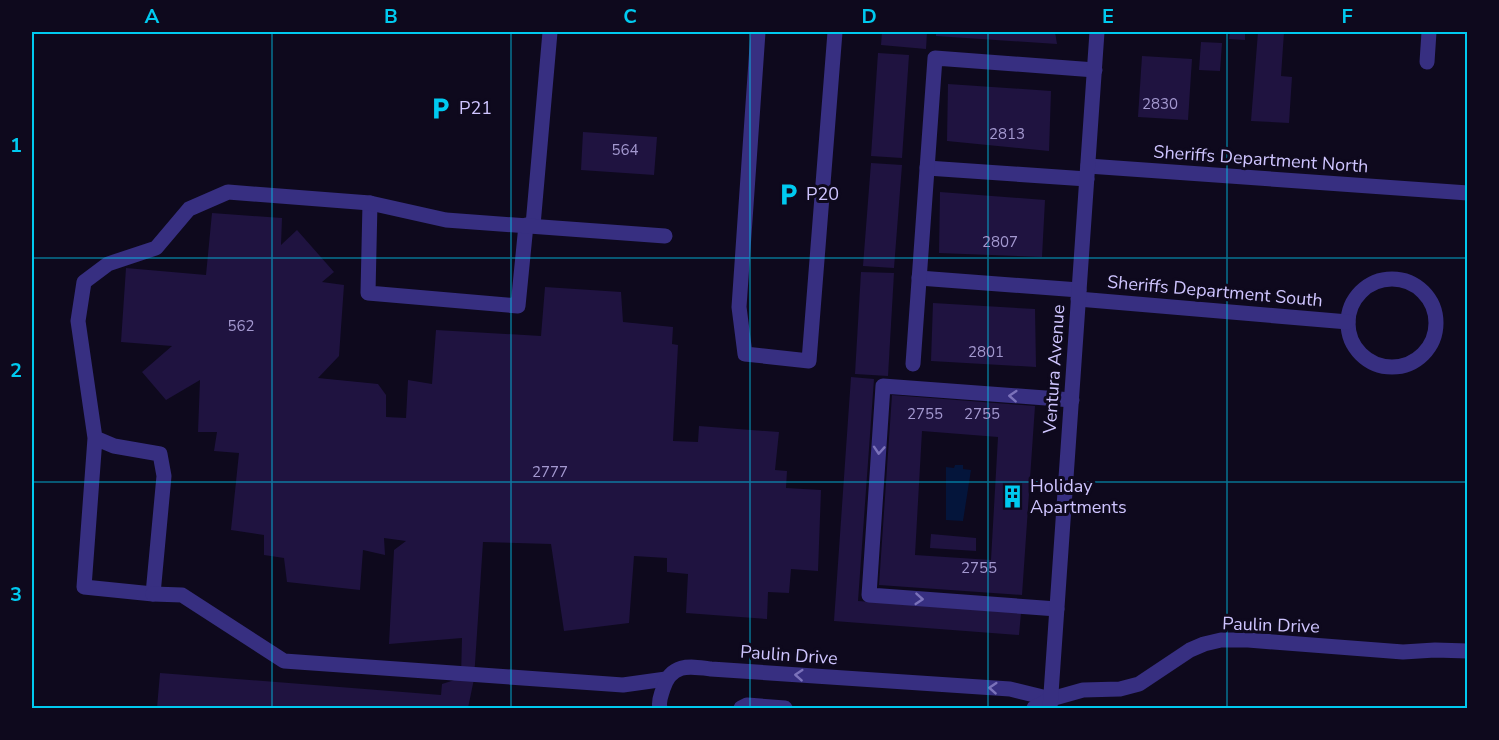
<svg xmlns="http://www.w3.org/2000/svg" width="1499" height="740" font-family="'Nunito Sans',sans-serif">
	<rect width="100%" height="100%" fill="#0e091d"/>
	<path fill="#04153b" d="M955 465H963V469L971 470 963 521 946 520V467L954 468Z"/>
	<g fill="#1f1340" fill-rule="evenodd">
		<path d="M882 32H927L926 49 881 45Z"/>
		<path d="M936 32H1055L1057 44 936 36Z"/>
		<path d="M1230 32H1245V40L1229 39Z"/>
		<path d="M1258 32H1284L1281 76 1292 77 1289 123 1251 121Z"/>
		<path d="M1201 42 1222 43 1220 71 1199 70Z"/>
		<path d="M878 53 909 55 902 158 871 156Z"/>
		<path d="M1142 56 1192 59 1188 120 1138 117Z"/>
		<path d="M948 84 1051 91 1049 151 947 141Z"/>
		<path d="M583 132 657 137 654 175 581 170Z"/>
		<path d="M871 163 902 165 894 268 863 266Z"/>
		<path d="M940 192 1045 200 1042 257 939 253Z"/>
		<path d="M212 213 282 218 281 245 297 230 334 272 322 282 344 285 339 356 318 378 378 384 386 395V417L406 418 408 380 432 384 436 330 541 336 545 287 621 292 623 322 673 327 672 344 678 345 673 441 698 442 699 426 779 432 775 470 787 471 786 488 821 490 818 571 791 569 789 593 768 592 767 619 686 613 688 574 667 572V558L634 556 629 623 564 631 551 544 483 542 474 679 468 708H157L160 673 441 695 442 684 461 678 462 638 389 644 394 550 406 541 384 538 385 555 363 550 360 590 287 582 284 558 264 555V535L231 530 239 453 214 451 217 432H198L200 380 166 400 142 372 172 346 121 342 126 268 206 275Z"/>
		<path d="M861 272 894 273 888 376 855 374Z"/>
		<path d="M933 303 1035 309 1036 367 931 361Z"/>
		<path d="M851 377 874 379 858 601 1021 613 1019 635 834 621Z"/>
		<path d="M892 395 1035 406 1022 595 879 585ZM922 431 998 437 991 560 915 555Z"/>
		<path d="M931 534 976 538V551L930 548Z"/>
	</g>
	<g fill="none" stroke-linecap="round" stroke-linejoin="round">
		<g stroke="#372f81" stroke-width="15">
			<path d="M758 32 739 307 745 354 809 361 835 32"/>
			<path d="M1427 62 1429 32"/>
			<path d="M1088 166 1468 193"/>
			<path d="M927 168 1087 179"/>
			<path d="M370 203 368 293 518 306 526 225"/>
			<path d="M533 225 550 32"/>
			<path d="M919 278 1079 290"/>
			<circle cx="1392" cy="323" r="44"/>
			<path d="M1078 299 1348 322"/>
			<path d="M913 364 935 58 1095 70"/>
			<path d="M95 438 84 587 153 594 164 476 160 454 114 446 95 438 78 321 84 282 108 264 156 248 189 209 228 192 370 203 446 220 665 236"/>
			<path d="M153 594 182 595 284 661 623 685 666 679"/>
			<path d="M1057 609 869 595 883 386 1072 400"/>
			<path d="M660 708C658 701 661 696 663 689 671 663 689 666 711 669L1010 689 1051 699"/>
			<path d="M741 708 747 705 785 708"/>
			<path d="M1034 708 1051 699 1083 690 1120 689 1139 684 1190 650 1204 644 1221 640H1248L1403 652 1435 650 1468 651"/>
			<path d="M1050 708 1097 32"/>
		</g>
	</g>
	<defs><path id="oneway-chevron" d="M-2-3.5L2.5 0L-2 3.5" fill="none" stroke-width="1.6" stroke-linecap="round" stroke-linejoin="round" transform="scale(1.5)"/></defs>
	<g stroke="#7b72ba">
		<use href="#oneway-chevron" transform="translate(1013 396) rotate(-176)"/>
		<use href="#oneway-chevron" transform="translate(879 450) rotate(94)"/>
		<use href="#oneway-chevron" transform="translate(919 599) rotate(4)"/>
		<use href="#oneway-chevron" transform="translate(799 675) rotate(-176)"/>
		<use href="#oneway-chevron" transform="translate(993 688) rotate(-176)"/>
	</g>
	<path fill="none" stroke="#00caf0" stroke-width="1.5" stroke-opacity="0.55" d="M272 32V708M511 32V708M750 32V708M988 32V708M1227 32V708M32 258H1468M32 482H1468"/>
	<defs>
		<symbol id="parking-bare" viewBox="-9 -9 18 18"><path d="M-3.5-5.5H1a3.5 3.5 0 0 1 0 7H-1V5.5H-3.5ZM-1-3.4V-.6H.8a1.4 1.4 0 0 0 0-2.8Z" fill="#00caf0" stroke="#0e091d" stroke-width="2.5" paint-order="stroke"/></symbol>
		<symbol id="building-bare" viewBox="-9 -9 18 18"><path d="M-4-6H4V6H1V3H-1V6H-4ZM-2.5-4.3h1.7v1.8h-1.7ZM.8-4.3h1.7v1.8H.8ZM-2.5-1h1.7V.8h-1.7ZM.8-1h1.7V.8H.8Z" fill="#00caf0" stroke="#0e091d" stroke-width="2.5" paint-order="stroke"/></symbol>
	</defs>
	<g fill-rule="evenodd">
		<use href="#parking-bare" x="424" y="92" width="33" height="33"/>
		<use href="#parking-bare" x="772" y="178" width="33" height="33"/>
		<use href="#building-bare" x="996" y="480" width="33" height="33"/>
	</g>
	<g text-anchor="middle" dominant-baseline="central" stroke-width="6" stroke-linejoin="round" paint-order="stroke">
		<g font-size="15" fill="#a398cf">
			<text x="1160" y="104">2830</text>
			<text x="1007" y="134">2813</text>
			<text x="625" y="150">564</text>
			<text x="1000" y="242">2807</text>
			<text x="241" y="326">562</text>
			<text x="986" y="352">2801</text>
			<text x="925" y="414">2755</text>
			<text x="982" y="414">2755</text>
			<text x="550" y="472">2777</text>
			<text x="979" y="568">2755</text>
		</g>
		<g font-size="18" fill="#cfc5ff" stroke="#0e091d" text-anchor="start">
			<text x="459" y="108">P21</text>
			<text x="806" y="194">P20</text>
			<text x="1030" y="486">Holiday<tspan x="1030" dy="21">Apartments</tspan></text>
		</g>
		<g font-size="18" fill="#cfc5ff" stroke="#0e091d">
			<text transform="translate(1261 159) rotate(4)">Sheriffs Department North</text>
			<text transform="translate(1215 291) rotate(5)">Sheriffs Department South</text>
			<text transform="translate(1054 369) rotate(-86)">Ventura Avenue</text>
			<text transform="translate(1271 625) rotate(2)">Paulin Drive</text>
			<text transform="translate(789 655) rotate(4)">Paulin Drive</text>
		</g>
	</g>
	<rect width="1499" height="740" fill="none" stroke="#0e091d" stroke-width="66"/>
	<rect x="33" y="33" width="1433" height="674" fill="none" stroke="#00caf0" stroke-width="2"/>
	<g font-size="20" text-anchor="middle" font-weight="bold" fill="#00caf0">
		<text x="152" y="23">A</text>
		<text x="391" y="23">B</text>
		<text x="630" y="23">C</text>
		<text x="869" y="23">D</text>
		<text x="1108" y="23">E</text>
		<text x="1347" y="23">F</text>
		<text x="16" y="152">1</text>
		<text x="16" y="377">2</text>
		<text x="16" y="601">3</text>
	</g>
</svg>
